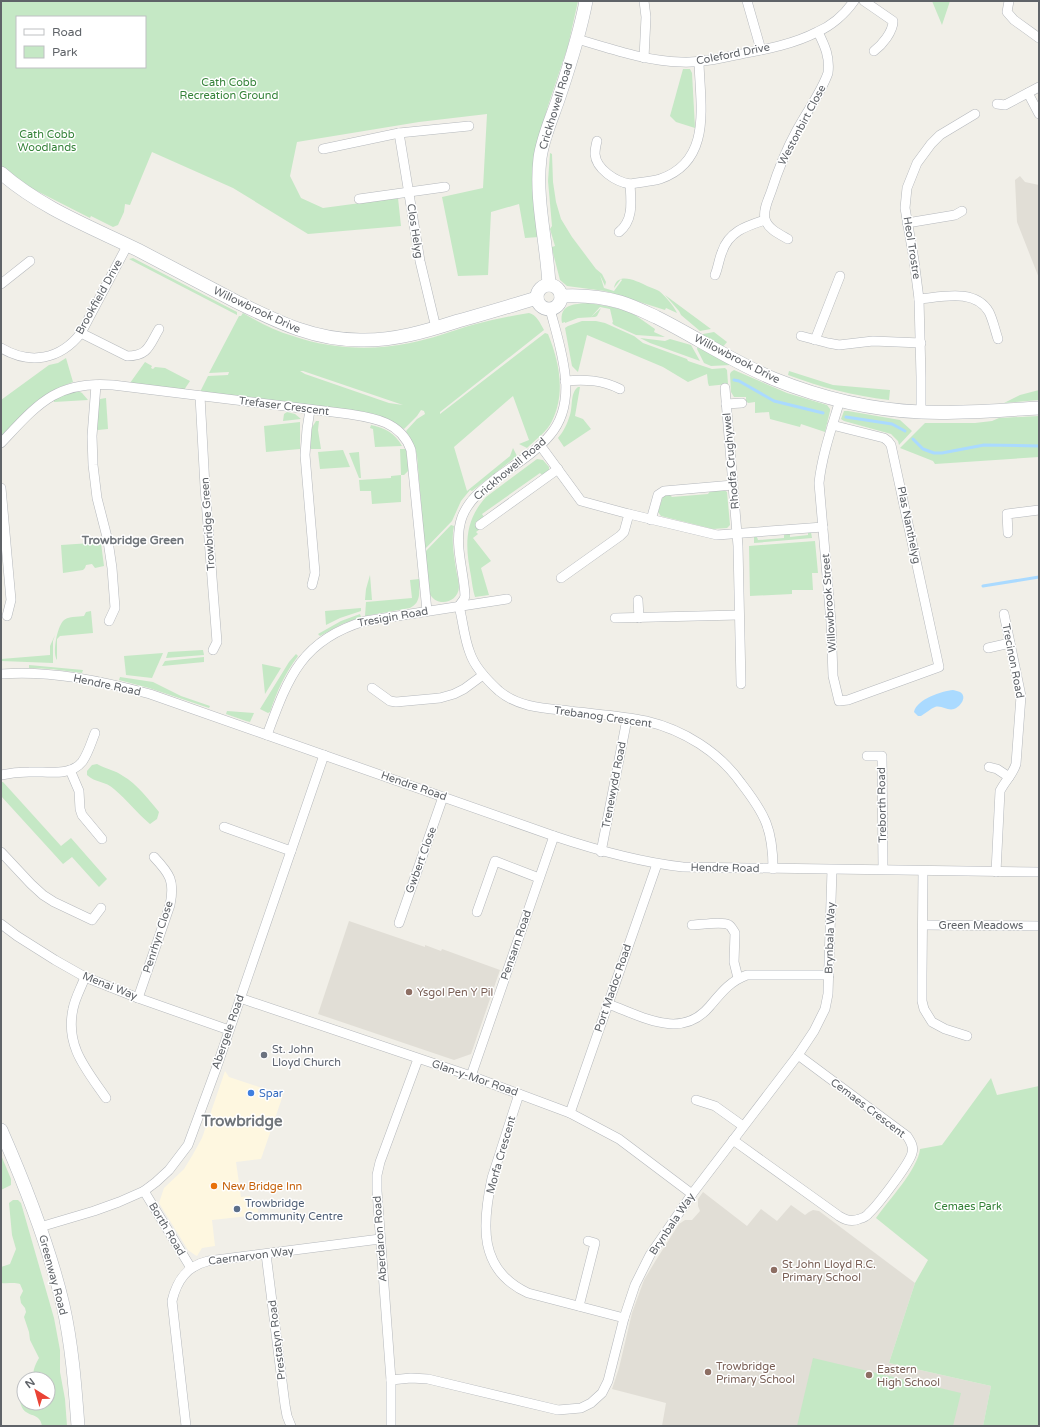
<svg xmlns="http://www.w3.org/2000/svg" width="1040" height="1427" font-family="'Varela Round',sans-serif">
	<rect width="100%" height="100%" fill="#f1efe8"/>
	<path fill="#fef7e0" d="M225 1071 229 1077 283 1095 261 1159 236 1162 241 1197 250 1196 252 1208 257 1207 259 1215 212 1220 215 1246 202 1248 197 1256 195 1255 188 1250 159 1203 164 1188 184 1169 192 1156 202 1138Z"/>
	<g fill="#e1ded6">
		<path d="M1020 176 1025 182 1039 185V278L1017 222 1015 180Z"/>
		<path d="M349 921 425 947V945L441 951 442 949 500 970 471 1054 454 1060 318 1014Z"/>
		<path d="M703 1192 747 1226 761 1209 777 1221 791 1205 805 1215 809 1212 813 1210 819 1211 915 1283 889 1363 991 1386 983 1426H662L666 1403 612 1389 619 1368 632 1313 644 1280 656 1260 679 1224 685 1220H692L700 1211 698 1206V1199Z"/>
	</g>
	<g fill="#c5e8c5" fill-rule="evenodd">
		<path d="M1 1H578L568 46 548 106 536 147 539 237 525 238 519 204 491 212 488 275 458 276 442 197 483 188 487 114 419 122 297 142 290 176 301 198 323 208 398 198 401 226 308 234 233 188 152 152 130 205 125 204 124 212 118 225 113 227 91 216 90 218 33 189 1 167ZM17 17H145V67H17Z"/>
		<path d="M932 1H950L942 25Z"/>
		<path d="M683 69H690L692 73 695 128 676 122 670 116Z"/>
		<path d="M550 153 552 154 553 182 556 202 561 219 572 237 596 269 602 274 606 282 605 286 600 275 604 288 614 291 622 280 621 279 614 288C617 271 637 281 647 286 651 288 656 289 659 291 665 296 674 306 677 313L666 308 665 310 605 291 567 286 560 280 552 249V247L555 246 550 229 552 226 548 181Z"/>
		<path d="M133 258 237 312V315L129 259Z"/>
		<path d="M665 295 711 329 700 331 681 315 679 311Z"/>
		<path d="M588 303 612 307 626 311 635 315 655 329 654 332 665 337 636 335 614 325 612 323 613 322 610 309 600 307 591 317 601 308 597 316 595 317 578 318 565 323V322L562 323C559 304 574 304 588 303Z"/>
		<path d="M243 313C259 322 275 331 293 336 330 349 372 351 410 343 431 339 452 331 472 325 491 320 510 316 529 313 537 315 540 323 544 330L440 412V414L545 333 548 334C559 361 566 393 552 421 547 432 535 440 527 448L519 444 529 440 513 396 454 447 467 491 510 456 513 448 517 456 472 491 470 490 461 501 452 521 425 549 417 456 415 447 406 431 417 419 425 414 424 411 421 410 417 416 404 429 385 418 200 392 208 376 228 375 229 372 209 373 239 316H241ZM300 371H303L403 405 389 403 305 374Z"/>
		<path d="M582 321H596L605 323 634 336 643 343 687 359 688 361 712 369 725 368 727 370 728 384 709 386 708 383 707 374 688 382 663 367 587 335 578 372 572 366 565 328 568 326Z"/>
		<path d="M714 332 727 342 722 348 703 336V334Z"/>
		<path d="M640 338 665 341 670 339 691 345 700 361 650 343Z"/>
		<path d="M698 346 731 365 711 366 704 363 697 349Z"/>
		<path d="M66 358 73 382C41 393 25 414 1 437V400L49 365 58 363Z"/>
		<path d="M145 362 152 366 151 368 153 369 155 367 165 368 190 381 184 390 130 383Z"/>
		<path d="M734 370 787 393 827 405 830 409V411L825 432 801 424 800 427 770 419 769 412 755 413V402L748 403 746 401V397H734L731 392 730 374 731 372Z"/>
		<path d="M789 371 833 385 890 390 889 400C854 396 820 387 788 375Z"/>
		<path d="M578 387H580L575 416 583 419 591 429 564 447 558 438C564 431 567 424 570 415 573 406 570 393 578 387Z"/>
		<path d="M1039 390V400L1004 403 1020 395Z"/>
		<path d="M78 391 82 393 88 400 54 402 53 399 71 392Z"/>
		<path d="M106 398 108 429 98 430 96 428 98 404 100 399Z"/>
		<path d="M844 411H848L900 420 912 431 899 445 898 441 891 434 844 421 841 419Z"/>
		<path d="M287 412 295 414 301 419 283 421 284 414Z"/>
		<path d="M1039 416V457L935 464 933 461 900 448 925 423H975L992 421 999 418Z"/>
		<path d="M316 421H319L318 430 321 449H311L310 447 311 429Z"/>
		<path d="M300 422V449L266 452 264 426Z"/>
		<path d="M371 425C385 428 395 433 402 446L375 447 373 429 370 428Z"/>
		<path d="M400 449H406L409 470 404 475H401V502L372 504 371 491H360L359 480 391 478V476L401 475Z"/>
		<path d="M343 450 350 467 320 469 318 452Z"/>
		<path d="M359 452V453L361 478H359L349 453Z"/>
		<path d="M537 459 543 460 549 467V471L542 475 540 473 482 514 484 517 475 523 480 529 476 532 478 534 473 538 491 561 481 568 489 595 475 597C473 591 472 583 471 576 465 546 464 521 486 497Z"/>
		<path d="M711 490H724L727 492 730 525 727 528 713 529 661 516 658 512 663 496 669 494 672 497 708 494Z"/>
		<path d="M451 525 454 526C451 540 454 555 456 569 457 575 459 582 459 587 458 604 435 608 429 592 425 583 426 563 425 552Z"/>
		<path d="M808 532H811L812 538 754 543V537H757L758 540 784 538V534H790V537L808 535Z"/>
		<path d="M815 541 818 573H812L813 590H792V594L750 596 749 546Z"/>
		<path d="M91 543H101L104 566 95 568 92 564 86 565 85 568 83 570 63 573 61 545Z"/>
		<path d="M370 575 372 600H365L366 589Z"/>
		<path d="M419 579C419 591 422 602 410 608L365 616 366 602 412 598 410 580Z"/>
		<path d="M361 608V611L340 618 326 625 325 611Z"/>
		<path d="M91 611 93 633 60 636 57 639V660C52 653 57 628 63 621 67 616 78 617 84 616L86 612Z"/>
		<path d="M360 614 361 617 342 624 320 636 318 634 341 621Z"/>
		<path d="M55 635 53 641V663L1 661V659L50 655V646Z"/>
		<path d="M203 650 204 655 166 658 168 652Z"/>
		<path d="M163 653 152 678 126 675 124 656Z"/>
		<path d="M296 654 298 656C285 673 277 691 270 712L268 713 260 709 289 662Z"/>
		<path d="M204 657V662L162 666 165 661Z"/>
		<path d="M262 664 281 668 265 694Z"/>
		<path d="M29 665 83 670 82 673 51 669 29 668Z"/>
		<path d="M120 677 153 682 181 696 210 706 209 708 149 688 119 680Z"/>
		<path d="M227 711 254 713 250 722 246 721 226 714Z"/>
		<path d="M97 764C106 769 115 770 123 776 137 784 149 800 159 812L157 819 150 824C137 813 127 800 114 789 106 781 95 783 87 775V771L92 765Z"/>
		<path d="M1 782H3L61 846 71 838 107 879 99 887 72 857 63 864 1 796Z"/>
		<path d="M991 1078 997 1095 1039 1086V1426H983L991 1386 889 1363 915 1283 928 1260 876 1218C888 1201 918 1169 920 1149L942 1145Z"/>
		<path d="M1 1155 11 1179V1185L1 1190Z"/>
		<path d="M13 1200H18L21 1203 54 1318 60 1350V1372L65 1399 67 1426H42C40 1410 23 1420 20 1401L24 1397V1403H48V1379H34C32 1371 35 1365 39 1358L30 1340 29 1332 24 1317 26 1312 25 1308 21 1303 20 1297 23 1291 20 1284C13 1282 8 1284 1 1283V1267L10 1264 16 1249 12 1235 9 1203Z"/>
		<path d="M813 1358 961 1393 953 1426H797Z"/>
	</g>
	<path fill="#aadaff" d="M953 690C956 691 958 691 960 692 968 697 960 707 954 709 947 711 942 705 935 707 930 709 926 713 921 716H918L914 712C917 699 942 691 953 690Z"/>
	<g fill="none" stroke-linecap="round" stroke-linejoin="round">
		<g stroke="#aadaff" stroke-width="3">
			<path d="M734 380 739 381 774 401 823 413"/>
			<path d="M846 417 892 424 905 431"/>
			<path d="M913 439 923 449 934 453H942L984 445 1039 446"/>
			<path d="M983 586 1039 577"/>
		</g>
		<defs>
			<g id="street">
				<path d="M747 1 761 50"/>
				<path d="M864 1 893 21C893 32 882 45 874 51"/>
				<path d="M1009 1 1007 12 1014 20 1039 38"/>
				<path d="M577 39C612 49 645 61 681 62 701 63 722 58 741 54 767 49 794 44 817 32 831 26 845 14 854 1"/>
				<path d="M644 58 646 17 644 1"/>
				<path d="M1028 93 1039 114"/>
				<path d="M997 104 1005 105 1039 87"/>
				<path d="M399 133 420 261 436 328"/>
				<path d="M597 141C596 145 595 150 595 154 596 169 616 182 630 184 639 182 650 182 660 179 713 161 700 104 699 62"/>
				<path d="M323 149 399 133 469 126"/>
				<path d="M359 199 445 187"/>
				<path d="M907 223 955 215 962 211"/>
				<path d="M619 232C634 220 631 201 630 184"/>
				<path d="M788 239C779 234 768 229 765 219 763 210 768 200 771 192 778 170 786 150 797 130 807 111 821 93 828 73 830 57 825 46 818 32"/>
				<path d="M715 275C718 268 719 259 722 252 729 231 747 226 765 220"/>
				<path d="M1 284 30 261"/>
				<path d="M919 299C942 297 975 288 989 312 993 320 995 330 998 339"/>
				<path d="M81 333 127 356C148 356 149 346 159 329"/>
				<path d="M801 336 828 343 839 345 873 341 921 343"/>
				<path d="M815 340 840 276"/>
				<path d="M1 348C30 365 60 360 81 333L127 246"/>
				<path d="M565 381C585 379 602 380 620 389"/>
				<path d="M96 385 92 436 93 465 97 498 108 541 112 568 115 608 109 621"/>
				<path d="M725 388 738 546 741 684"/>
				<path d="M200 396 205 487 217 642 213 650"/>
				<path d="M726 404 742 403"/>
				<path d="M310 410 307 429 305 455 315 573 312 585"/>
				<path d="M921 412V377L919 299 914 260 905 208 907 188 917 163 931 144 940 135 975 114"/>
				<path d="M832 425 884 438 888 441 891 445 939 667 848 700 839 701 833 676 831 622 819 483C822 455 832 427 840 400"/>
				<path d="M1 443C37 405 56 380 113 385L349 414C375 418 401 422 411 450L427 611"/>
				<path d="M540 445 581 501 629 514 624 532 620 536 561 578"/>
				<path d="M1 488 11 600 7 616"/>
				<path d="M629 514 717 535 823 527"/>
				<path d="M651 520 658 495 664 491 733 485"/>
				<path d="M480 525 558 469"/>
				<path d="M1008 533 1007 514 1039 510"/>
				<path d="M638 600 639 618"/>
				<path d="M459 606C463 621 464 638 470 653 475 668 488 681 499 691 517 706 540 708 562 710 590 714 619 715 646 721 684 730 719 752 741 783 765 814 773 829 773 869"/>
				<path d="M459 606 464 599 465 596C464 570 453 543 462 517 469 499 484 488 498 477 516 464 536 452 550 435 580 400 560 348 550 309"/>
				<path d="M615 618 739 615"/>
				<path d="M988 648 1010 643"/>
				<path d="M1 674C50 670 102 681 150 694L554 836C596 850 638 862 683 867L1039 872"/>
				<path d="M372 688 390 701 396 702 440 698 454 694 464 689 483 675"/>
				<path d="M267 735C288 678 301 640 365 621L507 599"/>
				<path d="M867 756H882L883 869"/>
				<path d="M989 767 997 769 1009 777"/>
				<path d="M70 770 79 791 80 809 82 815 102 839"/>
				<path d="M1 775C10 773 20 772 29 772 46 771 70 777 82 762 88 754 91 743 95 733"/>
				<path d="M224 827 291 851"/>
				<path d="M1 852 31 884 43 895 54 902 92 920 101 908"/>
				<path d="M601 852 627 719"/>
				<path d="M923 871 922 975V1001L924 1009 932 1022 945 1029 967 1036"/>
				<path d="M996 872 1000 791C1005 781 1013 774 1016 764L1021 696 1004 614"/>
				<path d="M477 912 495 861 539 878"/>
				<path d="M399 923 443 797"/>
				<path d="M1 924 17 936 55 960 85 977 138 998 229 1030"/>
				<path d="M692 925C700 925 722 921 729 925 731 926 733 930 735 933L734 962 738 978"/>
				<path d="M923 925 1039 926"/>
				<path d="M85 977C81 988 75 998 73 1009 65 1046 86 1069 106 1098"/>
				<path d="M138 998 170 905C175 881 170 874 154 857"/>
				<path d="M240 998 471 1076 570 1113 619 1139 692 1194"/>
				<path d="M608 1004C642 1016 681 1041 710 1006 721 993 730 981 747 975H829"/>
				<path d="M471 1076 554 836"/>
				<path d="M519 1094 492 1178C482 1224 478 1270 528 1293L624 1318"/>
				<path d="M696 1100 715 1106 743 1126"/>
				<path d="M570 1113 657 864"/>
				<path d="M733 1140 839 1216C845 1220 852 1222 859 1219 863 1218 867 1216 869 1213 877 1206 910 1163 912 1153 914 1147 911 1142 907 1136L798 1055"/>
				<path d="M144 1191 191 1268"/>
				<path d="M40 1227 94 1211 119 1202 144 1191 156 1182 169 1170 188 1145 216 1069 324 755"/>
				<path d="M266 1254 285 1405 287 1416 291 1426"/>
				<path d="M579 1306 595 1243 588 1241"/>
				<path d="M391 1380 411 1378 428 1379 558 1410 581 1408 591 1403 602 1393 608 1381 624 1318 635 1285 650 1255 692 1194 798 1055 814 1031 825 1009 828 994 832 870"/>
				<path d="M186 1426 172 1301C177 1280 187 1266 208 1261L380 1239"/>
				<path d="M391 1426V1380L377 1191V1175L380 1162 418 1059"/>
			</g>
			<g id="secondary">
				<path d="M1 173C41 208 91 227 138 250 171 267 204 285 237 302 278 322 314 340 360 340 394 341 427 331 458 321 484 314 510 306 537 298"/>
				<path d="M549 285C547 243 535 200 540 158 543 136 553 116 560 94 570 64 580 33 586 1"/>
				<circle cx="549" cy="297" r="12"/>
				<path d="M561 296C581 295 600 296 620 302 633 306 645 312 656 317 696 337 733 362 774 379 821 398 871 410 921 412 960 414 1000 410 1039 408"/>
				<path d="M1 1130C26 1187 49 1245 63 1305 72 1345 75 1386 78 1426"/>
			</g>
		</defs>
		<use href="#street" stroke="#b5b8bc" stroke-width="10"/>
		<use href="#secondary" stroke="#b6babf" stroke-width="14"/>
		<use href="#street" stroke="#fff" stroke-width="9"/>
		<use href="#secondary" stroke="#fff" stroke-width="13"/>
	</g>
	<g fill="#8d6e63" stroke="#fff" stroke-width="1.5">
		<circle cx="409" cy="992" r="4"/>
		<circle cx="774" cy="1270" r="4"/>
		<circle cx="708" cy="1372" r="4"/>
		<circle cx="869" cy="1375" r="4"/>
	</g>
	<circle fill="#6b7280" stroke="#fff" stroke-width="1.5" cx="264" cy="1055" r="4"/>
	<circle fill="#3f7fe0" stroke="#fff" stroke-width="1.5" cx="251" cy="1093" r="4"/>
	<circle fill="#e8710a" stroke="#fff" stroke-width="1.5" cx="214" cy="1186" r="4"/>
	<circle fill="#5c6f8a" stroke="#fff" stroke-width="1.5" cx="237" cy="1209" r="4"/>
	<g text-anchor="middle" dominant-baseline="central" stroke-width="3" stroke-linejoin="round" paint-order="stroke">
		<g font-size="11" fill="#5f6368" stroke="#fff">
			<text transform="translate(733 54) rotate(-11)">Coleford Drive</text>
			<text transform="translate(556 106) rotate(-73)">Crickhowell Road</text>
			<text transform="translate(802 125) rotate(-62)">Westonbirt Close</text>
			<text transform="translate(415 231) rotate(81)">Clos Helyg</text>
			<text transform="translate(912 248) rotate(81)">Heol Trostre</text>
			<text transform="translate(99 297) rotate(-61)">Brookfield Drive</text>
			<text transform="translate(257 310) rotate(25)">Willowbrook Drive</text>
			<text transform="translate(737 359) rotate(27)">Willowbrook Drive</text>
			<text transform="translate(284 406) rotate(7)">Trefaser Crescent</text>
			<text transform="translate(731 461) rotate(-95)">Rhodfa Crughywel</text>
			<text transform="translate(510 469) rotate(-40)">Crickhowell Road</text>
			<text transform="translate(208 524) rotate(-94)">Trowbridge Green</text>
			<text transform="translate(909 525) rotate(78)">Plas Nanthelyg</text>
			<text transform="translate(829 603) rotate(-94)">Willowbrook Street</text>
			<text transform="translate(393 617) rotate(-10)">Tresigin Road</text>
			<text transform="translate(1013 661) rotate(79)">Trecinon Road</text>
			<text transform="translate(107 685) rotate(12)">Hendre Road</text>
			<text transform="translate(603 717) rotate(8)">Trebanog Crescent</text>
			<text transform="translate(614 785) rotate(-79)">Trenewydd Road</text>
			<text transform="translate(414 786) rotate(19)">Hendre Road</text>
			<text transform="translate(882 805) rotate(-91)">Treborth Road</text>
			<text transform="translate(421 860) rotate(-70)">Gwbert Close</text>
			<text transform="translate(725 868) rotate(1)">Hendre Road</text>
			<text x="981" y="925">Green Meadows</text>
			<text transform="translate(158 937) rotate(-72)">Penrhyn Close</text>
			<text transform="translate(830 938) rotate(-88)">Brynbala Way</text>
			<text transform="translate(516 945) rotate(-71)">Pensarn Road</text>
			<text transform="translate(110 986) rotate(22)">Menai Way</text>
			<text transform="translate(613 988) rotate(-71)">Port Madoc Road</text>
			<text transform="translate(228 1032) rotate(-71)">Abergele Road</text>
			<text transform="translate(475 1078) rotate(19)">Glan-y-Mor Road</text>
			<text transform="translate(868 1108) rotate(37)">Cemaes Crescent</text>
			<text transform="translate(501 1155) rotate(-74)">Morfa Crescent</text>
			<text transform="translate(672 1224) rotate(-56)">Brynbala Way</text>
			<text transform="translate(167 1229) rotate(59)">Borth Road</text>
			<text transform="translate(380 1239) rotate(-94)">Aberdaron Road</text>
			<text transform="translate(251 1256) rotate(-7)">Caernarvon Way</text>
			<text transform="translate(53 1275) rotate(75)">Greenway Road</text>
			<text transform="translate(277 1340) rotate(-97)">Prestatyn Road</text>
		</g>
		<g font-size="11" fill="#348238" stroke="#fff">
			<text x="229" y="82">Cath Cobb<tspan x="229" dy="13">Recreation Ground</tspan></text>
			<text x="47" y="134">Cath Cobb<tspan x="47" dy="13">Woodlands</tspan></text>
			<text x="968" y="1206">Cemaes Park</text>
		</g>
		<g font-size="11" fill="#785e54" stroke="#fff" text-anchor="start">
			<text x="417" y="992">Ysgol Pen Y Pil</text>
			<text x="782" y="1264">St John Lloyd R.C.<tspan x="782" dy="13">Primary School</tspan></text>
			<text x="716" y="1366">Trowbridge<tspan x="716" dy="13">Primary School</tspan></text>
			<text x="877" y="1369">Eastern<tspan x="877" dy="13">High School</tspan></text>
		</g>
		<g font-size="11" fill="#5b616d" stroke="#fff" text-anchor="start">
			<text x="272" y="1049">St. John<tspan x="272" dy="13">Lloyd Church</tspan></text>
		</g>
		<g font-size="11" fill="#366cbe" stroke="#fff" text-anchor="start">
			<text x="259" y="1093">Spar</text>
		</g>
		<g font-size="11" fill="#c56008" stroke="#fff" text-anchor="start">
			<text x="222" y="1186">New Bridge Inn</text>
		</g>
		<g font-size="11" fill="#4e5e75" stroke="#fff" text-anchor="start">
			<text x="245" y="1203">Trowbridge<tspan x="245" dy="13">Community Centre</tspan></text>
		</g>
		<g font-size="12" font-weight="bold" fill="#70757a" stroke="#fff">
			<text x="133" y="540">Trowbridge Green</text>
		</g>
		<g font-size="15" font-weight="bold" fill="#70757a" stroke="#fff">
			<text x="242" y="1121">Trowbridge</text>
		</g>
	</g>
	<rect width="1040" height="1427" fill="none" stroke="#5f6368" stroke-width="4"/>
	<rect x="16" y="16" width="130" height="52" fill="#ffffff" stroke="#bfc1c3"/>
	<rect x="24" y="29" width="20" height="6" fill="#ffffff" stroke="#bfc1c3"/>
	<text x="52" y="36" font-size="12" fill="#5f6368">Road</text>
	<rect x="24" y="46" width="20" height="12" fill="#c5e8c5" stroke="#bfc1c3"/>
	<text x="52" y="56" font-size="12" fill="#5f6368">Park</text>
	<g transform="translate(36 1391) rotate(323)"><circle r="19" fill="#ffffff" stroke="#bfc1c3"/>
	<path d="M0-3L7 15L0 10L-7 15Z" fill="#ea4335"/>
	<text y="-6" font-size="11" font-weight="bold" text-anchor="middle" fill="#5f6368">N</text>
	</g>
</svg>
